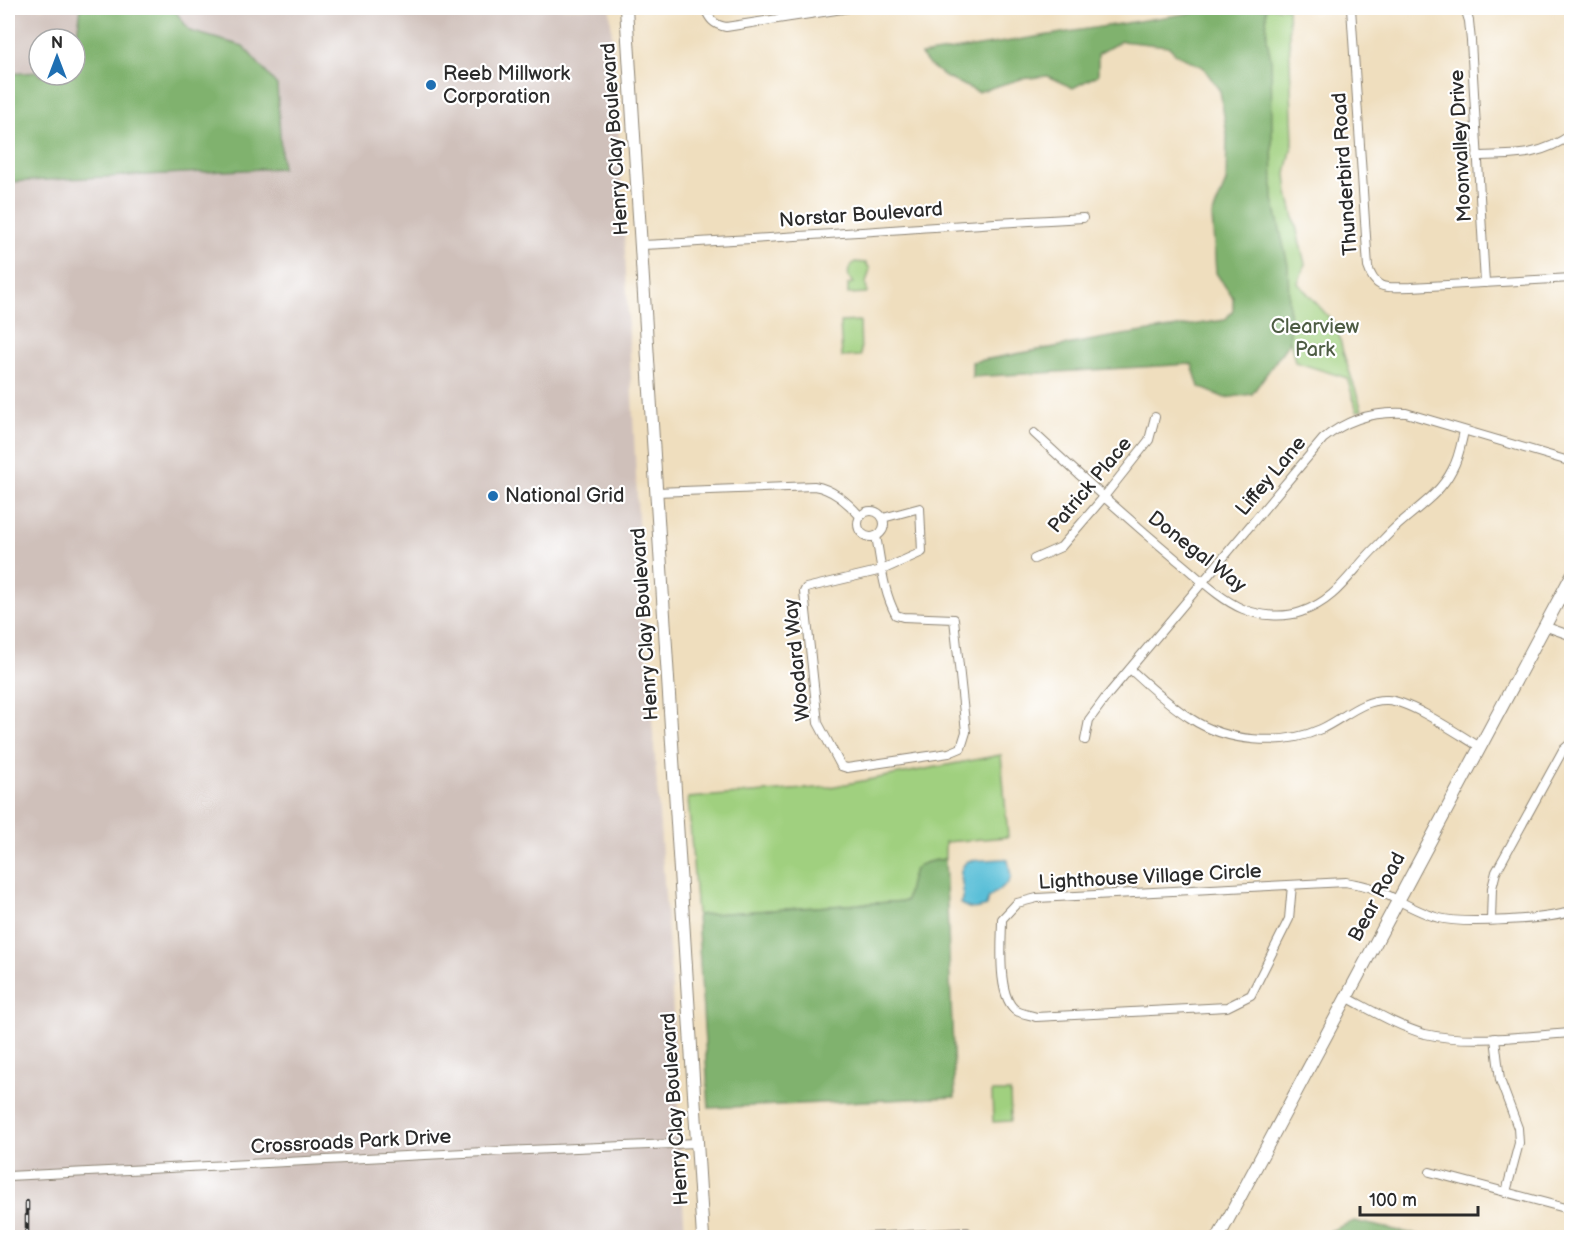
<svg xmlns="http://www.w3.org/2000/svg" width="1579" height="1245" font-family="'Balsamiq Sans',sans-serif">
	<rect width="100%" height="100%" fill="#fff"/>
	<filter id="ink" filterUnits="userSpaceOnUse"><feTurbulence type="fractalNoise" baseFrequency=".0167" numOctaves="2"/><feDisplacementMap in="SourceGraphic" scale="12" xChannelSelector="R" yChannelSelector="G"/><feConvolveMatrix kernelMatrix="1 2 1 2 8 2 1 2 1" color-interpolation-filters="sRGB"/></filter>
	<filter id="wash" filterUnits="userSpaceOnUse"><feTurbulence type="fractalNoise" baseFrequency=".008" numOctaves="4" result="noise"/><feDisplacementMap in="SourceGraphic" scale="24" xChannelSelector="R" yChannelSelector="G"/><feGaussianBlur stdDeviation="1.35" result="paint"/><feColorMatrix in="noise" values="0 0 0 0 0 0 0 0 0 0 0 0 0 0 0 0 0 1.4 0 .05"/><feComposite in="paint" operator="in"/></filter>
	<g filter="url(#wash)">
		<rect width="100%" height="100%" fill="#efdebe"/>
		<g fill="#cfc0ba">
			<path d="M8 8H81L75 48V39H39V72L8 74Z"/>
			<path d="M173 8H610L620 151 640 557 671 974 685 1237 8 1238V182L282 168 243 46 190 31Z"/>
		</g>
		<g fill="#a0d07f" stroke="#667e55" stroke-width="1.5">
			<path d="M1261 8H1288L1293 141 1286 174 1288 193 1305 264 1298 283 1337 326 1343 352 1362 410 1357 411 1347 378 1295 362 1283 310 1269 207Z"/>
			<path d="M855 262 866 263 870 269 866 283 867 293 848 294V284L853 283C846 275 847 269 855 262Z"/>
			<path d="M860 321 861 356 842 357 840 322Z"/>
			<path d="M1001 755 1008 837 945 842V859C911 863 913 869 907 901L697 915 688 798 830 787Z"/>
			<path d="M992 1092H1010L1011 1121 993 1122Z"/>
		</g>
		<g fill="#80b26e" stroke="#566e4c" stroke-width="1.5">
			<path d="M81 8H173L190 31 243 46 277 85 282 168 8 182V74L39 72V75H75V48Z"/>
			<path d="M1222 8H1266L1267 40 1271 59 1273 199 1288 265 1290 341 1252 394 1225 398 1199 387 1192 364 972 377V362L1116 336 1225 320 1233 310V298L1216 273 1212 216 1226 182 1227 135 1220 91 1203 67 1177 55 1168 46 1121 41 1098 54V75L1073 88 1047 76 1021 79 978 92 947 78 929 65 921 55Z"/>
			<path d="M945 859 955 1097 709 1108 697 915 906 901C914 869 909 863 945 859Z"/>
			<path d="M1354 1221 1423 1236 1427 1237H1343L1330 1231Z"/>
		</g>
		<path fill="#5abfd8" stroke="#427582" stroke-width="1.5" d="M1004 859 1008 860 1011 877 1008 883 989 897 986 906C977 909 968 911 961 903 961 900 963 897 963 893 964 879 955 874 967 861Z"/>
	</g>
	<g filter="url(#ink)">
		<g fill="none" stroke-linecap="round" stroke-linejoin="round">
			<defs>
				<g id="street">
					<path d="M705 8C709 19 714 25 726 27L849 8"/>
					<path d="M1351 8 1368 267C1376 292 1388 287 1411 287L1572 278"/>
					<path d="M1465 8 1469 21 1471 41 1485 283"/>
					<path d="M1477 156C1514 155 1540 157 1572 134"/>
					<path d="M641 245C788 238 935 226 1083 218"/>
					<path d="M1034 433C1081 477 1128 519 1177 560 1197 576 1219 599 1243 609 1260 616 1283 618 1301 612 1337 600 1350 572 1376 547 1383 540 1390 532 1398 525 1418 507 1440 494 1452 470 1459 458 1461 444 1464 431"/>
					<path d="M656 492 814 486C833 489 847 502 860 516"/>
					<circle cx="871" cy="524" r="13"/>
					<path d="M876 536C881 562 883 592 896 615L903 617 954 619 966 732 961 748 949 753 847 768 841 766 818 723 804 592 806 588 882 570 922 552 920 508 883 518"/>
					<path d="M1034 559 1061 547 1103 498 1149 440 1155 417"/>
					<path d="M1544 626 1572 636"/>
					<path d="M1130 669C1149 686 1168 704 1190 718 1226 742 1281 747 1321 729 1343 719 1362 699 1387 700 1411 701 1458 734 1480 747"/>
					<path d="M1085 740 1089 720 1106 697 1323 439C1347 419 1375 411 1406 413L1572 462"/>
					<path d="M1292 885 1289 919 1251 995 1227 1007 1036 1017C1031 1015 1022 1014 1017 1011 996 998 1002 941 1002 919L1017 903 1037 898 1346 882C1354 884 1364 885 1372 888 1395 897 1415 912 1439 918 1462 924 1550 920 1572 911"/>
					<path d="M1491 920 1492 888 1496 872 1563 750 1572 742"/>
					<path d="M1346 997C1371 1010 1397 1026 1425 1034 1468 1044 1527 1036 1572 1033"/>
					<path d="M1495 1038 1500 1080 1518 1128 1519 1143 1506 1192"/>
					<path d="M1430 1172 1565 1208 1572 1212"/>
					<path d="M8 1176 504 1151 697 1143"/>
					<path d="M843 1238 967 1232"/>
				</g>
				<g id="secondary">
					<path d="M626 8 703 1238"/>
					<path d="M1218 1238 1572 575"/>
				</g>
			</defs>
			<use href="#street" stroke="#8d8474" stroke-width="10"/>
			<use href="#secondary" stroke="#8d8474" stroke-width="14"/>
			<use href="#street" stroke="#fff" stroke-width="8"/>
			<use href="#secondary" stroke="#fff" stroke-width="12"/>
			<defs>
				<path id="rail" d="M27 1202V1238"/>
			</defs>
			<use href="#rail" stroke="#2b2b2b" stroke-width="4.5"/>
			<use href="#rail" stroke="#fff" stroke-width="2" stroke-dasharray="7" stroke-linecap="butt"/>
		</g>
	</g>
	<g fill="#1f6fb2" stroke="#fff" stroke-width="2">
		<circle cx="431" cy="85" r="6"/>
		<circle cx="493" cy="496" r="6"/>
	</g>
	<g text-anchor="middle" dominant-baseline="central" stroke-width="4.5" stroke-linejoin="round" paint-order="stroke">
		<g font-size="20" fill="#2b2b2b" stroke="#fff" text-anchor="start">
			<text x="443" y="74">Reeb Millwork<tspan x="443" dy="23">Corporation</tspan></text>
			<text x="505" y="496">National Grid</text>
		</g>
		<g font-size="20" fill="#2b2b2b" stroke="#fff">
			<text transform="translate(615 139) rotate(-94)">Henry Clay Boulevard</text>
			<text transform="translate(1461 146) rotate(-93)">Moonvalley Drive</text>
			<text transform="translate(1345 174) rotate(-94)">Thunderbird Road</text>
			<text transform="translate(861 215) rotate(-4)">Norstar Boulevard</text>
			<text transform="translate(1271 476) rotate(-50)">Liffey Lane</text>
			<text transform="translate(1090 485) rotate(-50)">Patrick Place</text>
			<text transform="translate(1197 552) rotate(38)">Donegal Way</text>
			<text transform="translate(645 624) rotate(-94)">Henry Clay Boulevard</text>
			<text transform="translate(797 660) rotate(-96)">Woodard Way</text>
			<text transform="translate(1150 877) rotate(-3)">Lighthouse Village Circle</text>
			<text transform="translate(1377 897) rotate(-62)">Bear Road</text>
			<text transform="translate(675 1109) rotate(-94)">Henry Clay Boulevard</text>
			<text transform="translate(351 1142) rotate(-3)">Crossroads Park Drive</text>
		</g>
		<g font-size="20" fill="#4e5d44" stroke="#fff">
			<text x="1315" y="327">Clearview<tspan x="1315" dy="23">Park</tspan></text>
		</g>
	</g>
	<rect width="1579" height="1245" fill="none" stroke="#fff" stroke-width="30"/>
	<g transform="translate(57 57)"><circle r="28" fill="#ffffff" stroke="#aaaaaa" stroke-width="1.5"/>
	<path d="M0-4.5L10 22L0 15L-10 22Z" fill="#1f6fb2"/>
	<text y="-9" font-size="16" font-weight="bold" text-anchor="middle" fill="#2b2b2b">N</text>
	</g>
	<path d="M1360 1206v9h118v-9" fill="none" stroke="#2b2b2b" stroke-width="3"/>
	<text x="1369" y="1206" font-size="18" fill="#2b2b2b" stroke="#ffffff" stroke-width="4.5" paint-order="stroke">100 m</text>
</svg>
